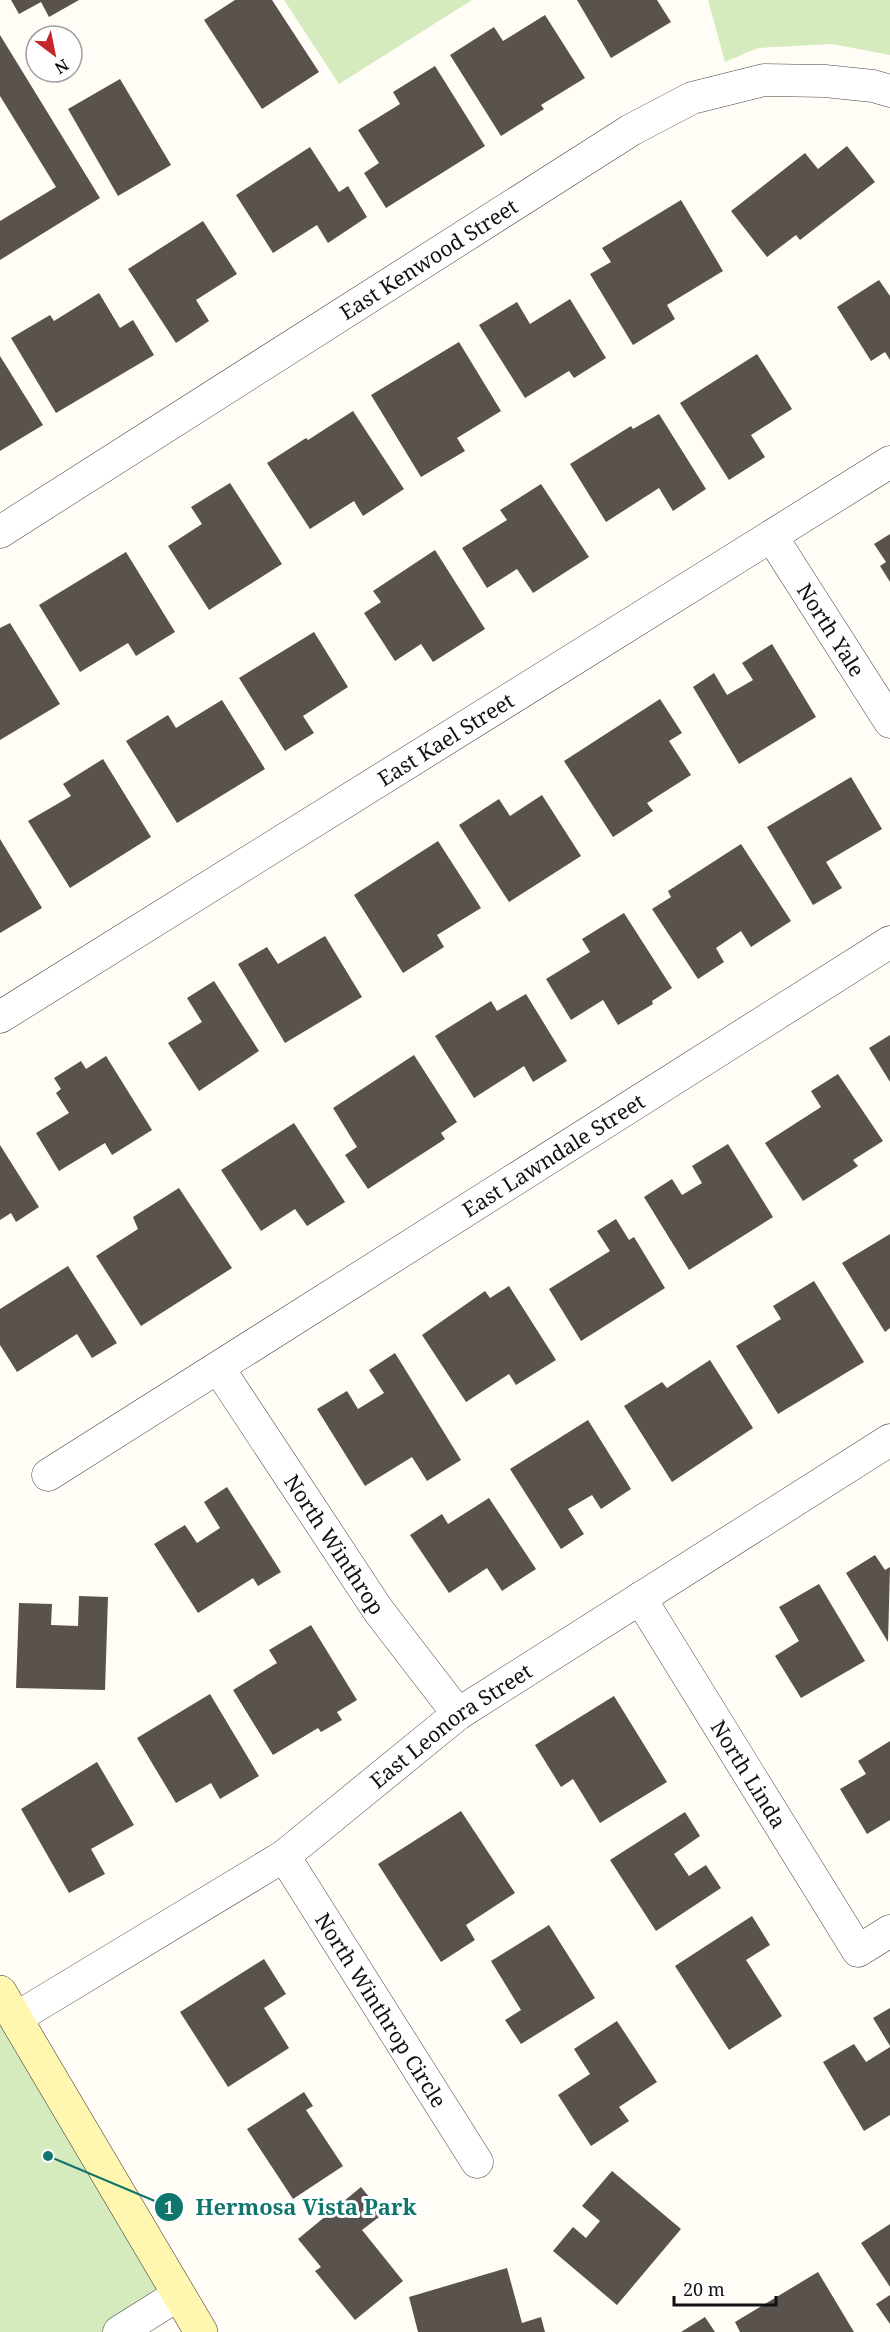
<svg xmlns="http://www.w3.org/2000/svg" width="890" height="2332" font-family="'Noto Serif',serif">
	<rect width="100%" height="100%" fill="#fffdf5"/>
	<g fill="#d5ebbd">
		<path d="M284 0H472L339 84Z"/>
		<path d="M708 0H890V55L832 44 758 48 725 62Z"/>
		<path d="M0 1992 178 2295 119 2332H0Z"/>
	</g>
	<g fill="#5a524d">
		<path d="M11 0H79L49 17 41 2 19 14Z"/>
		<path d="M235 0H272L319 72 262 109 204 20Z"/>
		<path d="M577 0H657L671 22 611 58Z"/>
		<path d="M545 15 585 78 541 105 544 109 501 136 450 55 494 27 503 41Z"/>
		<path d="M0 35 100 198 0 260V221L56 187 0 96Z"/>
		<path d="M435 66 485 146 386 208 364 173 379 163 358 130 400 104 393 92Z"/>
		<path d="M120 79 171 165 118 196 68 109Z"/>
		<path d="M847 146 875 182 800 240 796 235 767 257 731 211 805 153 818 169Z"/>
		<path d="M310 147 339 192 348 186 367 217 328 243 317 225 273 253 236 195Z"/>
		<path d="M681 200 723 271 667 305 675 319 633 345 590 274 611 262 602 248Z"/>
		<path d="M203 221 237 274 196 300 209 321 176 343 128 269Z"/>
		<path d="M879 280 890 296V360L885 352 871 361 837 307Z"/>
		<path d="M99 293 120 328 133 320 154 355 56 413 11 338 50 315 54 321Z"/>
		<path d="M570 299 606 358 574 378 569 371 525 398 479 325 517 302 530 324Z"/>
		<path d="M459 342 501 411 457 438 465 451 421 477 371 395Z"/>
		<path d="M757 354 792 409 751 435 765 457 729 480 680 403Z"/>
		<path d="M0 356 43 425 0 451Z"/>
		<path d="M353 411 404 489 363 516 354 501 310 529 267 463 306 438 308 440Z"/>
		<path d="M659 414 706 489 673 511 659 488 606 522 570 464 631 426 633 429Z"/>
		<path d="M230 483 282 564 209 610 168 546 202 524 191 507Z"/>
		<path d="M541 484 589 557 533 593 517 569 487 588 462 548 507 520 500 510Z"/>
		<path d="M890 534V582L880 566 886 562 874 544Z"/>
		<path d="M435 550 485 629 433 662 421 644 395 661 364 613 381 602 373 591Z"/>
		<path d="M126 552 175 632 136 656 128 643 80 672 39 605Z"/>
		<path d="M10 623 60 704 0 740V628Z"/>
		<path d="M314 632 348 687 303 716 314 733 285 751 239 678Z"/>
		<path d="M772 644 816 717 739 764 693 687 714 673 727 695 753 680 742 663Z"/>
		<path d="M660 699 682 733 669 741 691 775 647 803 653 811 613 837 564 761Z"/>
		<path d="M222 700 265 769 177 823 126 741 168 715 176 728Z"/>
		<path d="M103 759 151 837 70 888 28 821 71 796 63 784Z"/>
		<path d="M851 777 882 829 826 862 842 888 813 905 767 827Z"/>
		<path d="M542 795 581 856 509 902 459 825 499 799 510 816Z"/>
		<path d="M0 839 42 908 0 933Z"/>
		<path d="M438 841 481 908 437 935 444 947 403 973 354 895Z"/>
		<path d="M741 844 791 921 751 947 741 931 716 948 724 962 698 979 652 909 671 897 668 891Z"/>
		<path d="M624 913 672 988 652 1001 653 1004 618 1025 603 1000 571 1020 546 979 590 952 582 939Z"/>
		<path d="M325 936 362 997 285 1043 238 964 267 947 278 964Z"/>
		<path d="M214 981 259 1051 199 1091 168 1043 202 1022 187 998Z"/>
		<path d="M526 994 567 1061 533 1082 524 1066 474 1098 435 1036 491 1001 497 1011Z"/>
		<path d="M890 1035V1082L869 1048Z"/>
		<path d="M414 1055 457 1122 441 1133 445 1139 368 1189 345 1155 357 1147 333 1108Z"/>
		<path d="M106 1056 152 1130 112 1155 105 1143 59 1171 36 1133 69 1113 56 1093 61 1089 54 1078 81 1061 86 1069Z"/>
		<path d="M838 1074 883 1141 853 1160 858 1166 803 1201 765 1143 821 1107 811 1091Z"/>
		<path d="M294 1123 345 1202 307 1226 295 1209 261 1231 221 1170Z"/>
		<path d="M728 1144 773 1217 689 1270 644 1197 672 1179 682 1195 702 1183 692 1166Z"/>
		<path d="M0 1145 39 1207 16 1222 11 1213 0 1220Z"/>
		<path d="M179 1188 232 1268 141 1326 96 1256 138 1229 133 1217Z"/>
		<path d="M616 1219 629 1240 634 1237 665 1288 581 1341 549 1289 610 1251 597 1231Z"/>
		<path d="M890 1234V1328L885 1332 842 1263Z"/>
		<path d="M68 1266 117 1343 92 1358 77 1334 17 1372 0 1345V1309Z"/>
		<path d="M814 1281 864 1362 778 1414 736 1346 781 1319 773 1306Z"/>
		<path d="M509 1286 556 1360 516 1385 509 1374 466 1402 422 1335 485 1291 490 1298Z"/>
		<path d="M395 1353 461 1460 427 1481 412 1457 365 1486 317 1409 347 1391 358 1409 384 1393 369 1370Z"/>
		<path d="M710 1360 753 1428 672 1482 624 1406 662 1382 667 1388Z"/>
		<path d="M588 1420 631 1489 601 1509 592 1495 568 1509 584 1534 561 1549 510 1469Z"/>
		<path d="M227 1487 281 1572 258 1586 253 1578 198 1613 154 1544 185 1525 197 1543 220 1528 204 1502Z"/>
		<path d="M489 1498 536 1569 502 1591 487 1568 449 1593 410 1535 442 1514 448 1524Z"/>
		<path d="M875 1555 885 1570 890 1567 888 1642 846 1573Z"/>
		<path d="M819 1584 865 1661 801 1698 775 1656 799 1641 779 1607Z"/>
		<path d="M79 1596 108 1597 105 1690 16 1688 19 1603 52 1604 51 1625 78 1626Z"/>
		<path d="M311 1625 357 1700 337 1712 342 1720 321 1732 318 1728 273 1755 233 1690 277 1663 269 1650Z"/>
		<path d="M210 1694 259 1776 220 1799 211 1783 176 1803 137 1738Z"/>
		<path d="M614 1696 667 1782 600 1823 573 1779 561 1787 535 1745Z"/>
		<path d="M890 1741V1820L867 1834 840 1789 866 1774 858 1761Z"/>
		<path d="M97 1762 134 1825 91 1849 105 1874 69 1893 21 1809Z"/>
		<path d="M461 1811 515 1893 466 1925 475 1940 441 1962 378 1864Z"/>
		<path d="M685 1812 700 1836 674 1854 689 1876 706 1865 721 1888 656 1931 610 1860Z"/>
		<path d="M752 1916 770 1945 746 1960 782 2016 729 2050 675 1966Z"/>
		<path d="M549 1925 595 1998 521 2044 505 2020 521 2010 491 1961Z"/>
		<path d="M264 1959 286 1994 264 2008 289 2048 228 2087 180 2012Z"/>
		<path d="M890 2008V2046L873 2018Z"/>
		<path d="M617 2021 657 2082 619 2107 629 2121 591 2146 558 2095 590 2074 574 2049Z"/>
		<path d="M854 2044 866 2062 890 2047V2115L864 2131 823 2062Z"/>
		<path d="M304 2092 313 2106 306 2110 343 2166 293 2199 247 2129Z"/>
		<path d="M612 2171 681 2229 617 2305 553 2251 573 2227 586 2238 600 2221 582 2206Z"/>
		<path d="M361 2187 383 2214 362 2230 403 2281 355 2320 315 2271 321 2267 298 2239Z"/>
		<path d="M890 2224V2287L861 2243Z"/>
		<path d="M507 2268 522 2323 541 2317 545 2332H418L409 2297Z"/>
		<path d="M818 2272 854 2332H740L735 2322Z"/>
		<path d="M890 2295V2324L876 2304Z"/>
		<path d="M705 2317 715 2332H681Z"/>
	</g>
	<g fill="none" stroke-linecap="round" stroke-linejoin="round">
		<defs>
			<g id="street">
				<path id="s1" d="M0 532 631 130 692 98 764 80 825 81 873 86 890 91"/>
				<path id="s2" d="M772 537 890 722"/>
				<path id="s3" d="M0 1017 890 462"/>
				<path id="s4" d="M219 1369 378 1610 458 1714"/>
				<path id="s5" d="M48 1475 890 942"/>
				<path id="s6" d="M640 1598 858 1951 890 1931"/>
				<path id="s7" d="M284 1856 477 2162"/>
				<path id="s8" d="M16 2018 284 1856 458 1714 890 1440"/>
				<path d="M119 2332 178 2295"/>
			</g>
			<path id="secondary" d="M0 1992 201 2332"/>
		</defs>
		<use href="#street" stroke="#444" stroke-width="33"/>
		<use href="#secondary" stroke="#333" stroke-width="34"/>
		<use href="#street" stroke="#fff" stroke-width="32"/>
		<use href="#secondary" stroke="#fff6b0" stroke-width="33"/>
	</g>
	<g text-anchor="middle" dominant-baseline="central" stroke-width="6" stroke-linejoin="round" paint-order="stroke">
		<g font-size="21" fill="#111" stroke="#fff">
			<text stroke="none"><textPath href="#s1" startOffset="508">East Kenwood Street</textPath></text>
			<text stroke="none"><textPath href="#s2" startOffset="110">North Yale</textPath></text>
			<text stroke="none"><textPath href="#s3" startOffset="525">East Kael Street</textPath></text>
			<text stroke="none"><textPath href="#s5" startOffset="598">East Lawndale Street</textPath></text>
			<text stroke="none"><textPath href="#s4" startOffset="210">North Winthrop</textPath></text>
			<text stroke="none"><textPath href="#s8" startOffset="525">East Leonora Street</textPath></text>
			<text stroke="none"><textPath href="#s6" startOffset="207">North Linda</textPath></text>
			<text stroke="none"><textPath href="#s7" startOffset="182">North Winthrop Circle</textPath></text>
		</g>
	</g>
	<path fill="none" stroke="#0f766e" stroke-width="2" d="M48 2156L169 2207"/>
	<g fill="#0f766e" stroke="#fff" stroke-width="2">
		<circle cx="48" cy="2156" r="6"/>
		<circle cx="169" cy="2207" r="15"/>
	</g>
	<g font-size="18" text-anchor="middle" font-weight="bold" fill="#fff">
		<text x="169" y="2214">1</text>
	</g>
	<g font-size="22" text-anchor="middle" font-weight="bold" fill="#0f766e" stroke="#fff" stroke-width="6" stroke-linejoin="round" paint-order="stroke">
		<text x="306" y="2215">Hermosa Vista Park</text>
	</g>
	<g transform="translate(54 54) rotate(148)"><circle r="28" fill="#ffffff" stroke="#a0a0a0" stroke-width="1.5"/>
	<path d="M0-4.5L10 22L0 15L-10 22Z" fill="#c4262e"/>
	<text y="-9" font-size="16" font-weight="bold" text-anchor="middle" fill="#111111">N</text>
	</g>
	<path d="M674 2296v9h102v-9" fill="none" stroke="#111111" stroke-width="3"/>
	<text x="683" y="2296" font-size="18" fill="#111111" stroke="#ffffff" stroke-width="4.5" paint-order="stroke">20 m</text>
</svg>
